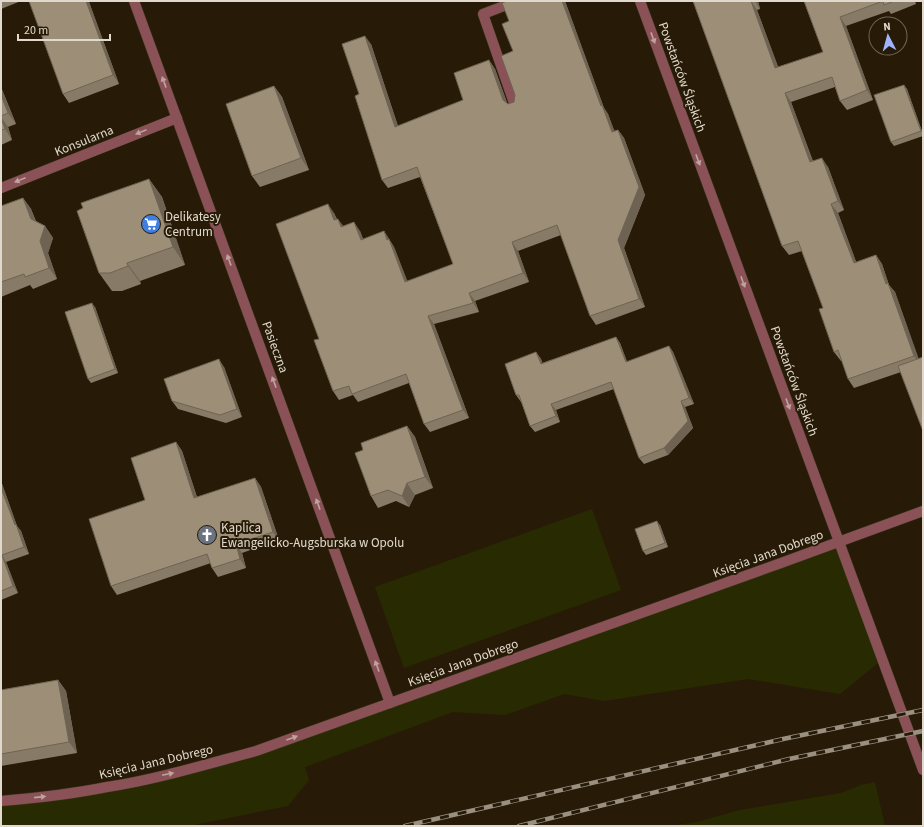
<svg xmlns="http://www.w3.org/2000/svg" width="924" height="827" font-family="'Source Sans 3',sans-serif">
	<rect width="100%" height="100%" fill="#271b07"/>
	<g fill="#282b01">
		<path d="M592 509 621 590 404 668 375 587Z"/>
		<path d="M839 541 883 659 840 694 748 679 604 701 564 694 505 715 453 712 305 767 309 780 288 806 189 826H1V801L48 796 256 751Z"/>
		<path d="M875 782 885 826H670L697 822 740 810 841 793 861 785Z"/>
	</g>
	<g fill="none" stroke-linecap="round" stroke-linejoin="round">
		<defs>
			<path id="service" d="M515 106 483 14 517 1"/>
			<g id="minor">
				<path d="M134 1 390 703"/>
				<path d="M640 1 923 770"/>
				<path d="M1 188 177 118"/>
				<path d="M1 801C37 798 72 794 107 787 158 779 207 764 256 751L781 563 923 511"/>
			</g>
		</defs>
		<use href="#service" stroke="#413623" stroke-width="11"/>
		<use href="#minor" stroke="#413623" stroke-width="11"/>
		<use href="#service" stroke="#8a5257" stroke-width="10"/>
		<use href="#minor" stroke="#8a5257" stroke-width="10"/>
		<defs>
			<g id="rail">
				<path d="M405 826 783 739 923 710"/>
				<path d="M519 826 789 759 923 731"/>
			</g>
		</defs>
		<use href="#rail" stroke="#9a9081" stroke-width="4.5"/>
		<use href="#rail" stroke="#271b07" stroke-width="3" stroke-dasharray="9" stroke-linecap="butt"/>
	</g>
	<g fill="#877a66">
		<path d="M1 1H21L1 9Z"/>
		<path d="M507 1H565L604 108 608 114 614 131 618 130 624 138 645 195 624 248 645 307 596 325 590 316 561 235 518 251 529 282 475 301 479 312 434 324 469 418 430 432 424 424 409 383 358 402 353 395 339 400 333 391 319 339 334 213 337 219 343 226 360 231 363 239 384 231 394 247 407 281 453 264 420 177 388 188 382 180 359 94 371 44 398 126 463 100 489 60 495 69 507 103 508 104 514 102 515 95 513 51Z"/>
		<path d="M693 1H758L760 9 757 10 778 67 823 52 804 1H915L916 4 891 14 889 11 846 26 873 100 847 110 840 101 835 87 791 102 813 161 828 167 844 210 838 213 856 262 876 255 882 264 889 285 895 292 918 358 901 372 854 388 848 379 842 361H841L834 352 823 308 802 251 789 255 782 246Z"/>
		<path d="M89 2 119 84 69 103 63 94Z"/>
		<path d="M904 85 907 89 923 134V136L894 146 891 142Z"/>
		<path d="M274 86 282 97 309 170 260 187 252 176Z"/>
		<path d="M1 87 16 124 8 127 12 140 1 145Z"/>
		<path d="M149 179 162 197 185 265 140 281 141 284 122 291H112L99 273 83 208Z"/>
		<path d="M23 198 31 209 36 221 45 226 53 238 48 253 57 279 33 289 30 285 1 297V206Z"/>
		<path d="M95 307 118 373 91 383 88 379Z"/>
		<path d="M616 337 620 343 627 362 669 346 673 352 694 404 685 407 693 428 668 455 644 464 639 458 614 389 556 410 560 422 535 432 530 426 521 401V402L516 395 536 352 541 359 542 363Z"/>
		<path d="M224 367 242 417 226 423 178 409 172 401Z"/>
		<path d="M407 426 415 437 433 488 415 495 409 507 396 501 378 508 371 496 363 450Z"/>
		<path d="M176 442 182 451 197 497 255 478 261 487 279 540 242 553 246 568 218 577 212 568 211 563 117 595 111 586 145 500Z"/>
		<path d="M1 481 17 526 21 531 29 554 6 562 18 593 1 600Z"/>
		<path d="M660 525 668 547 646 555 643 551Z"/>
		<path d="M58 680 66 691 77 753 1 766V690Z"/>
	</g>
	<g fill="#6e6353">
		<path d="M86 1H89V2L119 84 113 75Z"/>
		<path d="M562 1H565L604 108 608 114 618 140 612 132 601 106Z"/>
		<path d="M751 1 757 10 782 77 775 68Z"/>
		<path d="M755 1H758L760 9Z"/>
		<path d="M840 17 846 26 873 100 867 90Z"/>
		<path d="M365 36 371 44 401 136 395 127Z"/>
		<path d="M489 60 495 69 509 108 503 100Z"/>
		<path d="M904 85 907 89 923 134 921 131Z"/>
		<path d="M274 86 282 97 309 170 301 158Z"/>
		<path d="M1 87 16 124 8 113 1 95Z"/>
		<path d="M785 93 791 102 816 171 810 162Z"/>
		<path d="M1 117 8 127 12 140 5 129Z"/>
		<path d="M618 130 624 138 645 195 624 248 645 307 639 299 618 240Z"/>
		<path d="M822 158 828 167 844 210 838 201Z"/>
		<path d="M149 179 162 197 185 265 173 247Z"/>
		<path d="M23 198 31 209 39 230 31 219Z"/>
		<path d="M328 204 334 213 340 228 334 220Z"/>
		<path d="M831 204 838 213 860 272 854 263Z"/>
		<path d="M338 219 344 227H341Z"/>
		<path d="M354 222 360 231 367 249 361 240Z"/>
		<path d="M45 226 53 238 48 253 57 279 49 268 40 241Z"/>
		<path d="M384 231 394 247 411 290 405 282 387 240Z"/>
		<path d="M512 242 518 251 529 282 523 273Z"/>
		<path d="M876 255 882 264 889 285 895 292 921 365 914 356Z"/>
		<path d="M127 263 140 281 141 284 128 266Z"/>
		<path d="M469 293 475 301 479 312 473 303Z"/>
		<path d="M92 303 95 307 118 373 115 369Z"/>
		<path d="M428 316 434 324 469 418 463 410Z"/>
		<path d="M616 337 620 343 630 369 626 362Z"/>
		<path d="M669 346 673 352 694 404 689 398Z"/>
		<path d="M536 352 541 359 545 370 541 364Z"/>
		<path d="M219 359 224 367 242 417 237 409Z"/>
		<path d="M681 401 685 407 693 428 668 455 664 448Z"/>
		<path d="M551 404 556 410 560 422 556 416Z"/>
		<path d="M407 426 415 437 433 488 425 477Z"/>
		<path d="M176 442 182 451 200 507 194 498Z"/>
		<path d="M255 478 261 487 279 540 273 532Z"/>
		<path d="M1 481 17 526 21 531 29 554 24 547 15 525 1 488Z"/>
		<path d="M407 483 415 495 409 507 402 496Z"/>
		<path d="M657 521 660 525 668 547 665 543Z"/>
		<path d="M236 544 242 553 246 568 240 559Z"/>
		<path d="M2 555 6 562 18 593 13 586Z"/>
		<path d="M58 680 66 691 77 753 69 742Z"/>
	</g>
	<g fill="#9d8e77" stroke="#6e6353">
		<path d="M29 1H86L113 75 63 94Z"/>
		<path d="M507 1H562L601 106 602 105 612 132 618 130 639 187 618 240 639 299 590 316 557 225 512 242 523 273 469 293 473 303 428 316 463 410 424 424 406 374 352 394 349 386 333 391 314 340 319 339 276 224 328 204 334 220 338 219 341 227 354 222 361 240 384 231 387 240 389 239 405 282 453 264 417 167 382 180 355 96 359 94 342 44 365 36 395 127 463 100 454 73 489 60 503 100 508 104 514 102 515 95 501 56 513 51 502 24 509 21 502 3Z"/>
		<path d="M693 1H751L775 68 823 52 804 1H894L884 5 883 1 840 17 867 90 840 101 832 77 785 93 810 162 822 158 838 201 831 204 854 263 876 255 886 284 888 283 914 356 848 379 838 350 834 352 819 309 823 308 798 241 782 246Z"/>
		<path d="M904 85 921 131 891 142 874 95Z"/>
		<path d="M274 86 301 158 252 176 226 104Z"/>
		<path d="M1 95 8 113 1 116Z"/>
		<path d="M1 119 5 129 1 130Z"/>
		<path d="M149 179 173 247 127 263 128 266 110 273H99L77 211 83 208 81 203Z"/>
		<path d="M23 198 31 219 45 226 40 241 49 268 25 277 24 274 1 282V206Z"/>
		<path d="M92 303 115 369 88 379 65 312Z"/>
		<path d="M616 337 626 362 669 346 689 398 681 401 688 421 664 448 639 458 611 382 551 404 556 416 530 426 519 395H516L505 364 536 352 541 364Z"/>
		<path d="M923 357V431L898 366Z"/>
		<path d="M219 359 237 409 220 415 172 401 164 379Z"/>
		<path d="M407 426 425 477 407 483 402 496 388 490 371 496 355 453 363 450 361 443Z"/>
		<path d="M176 442 194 498 255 478 273 532 236 544 240 559 212 568 207 554 111 586 89 519 145 500 131 458Z"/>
		<path d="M1 488 15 525 16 524 24 547 2 555 13 586 1 591Z"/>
		<path d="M657 521 665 543 643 551 635 529Z"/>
		<path d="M58 680 69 742 1 754V690Z"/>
	</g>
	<defs><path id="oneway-solid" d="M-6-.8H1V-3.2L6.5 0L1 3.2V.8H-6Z"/></defs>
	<g fill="#bea39e">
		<use href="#oneway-solid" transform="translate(653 38) rotate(70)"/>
		<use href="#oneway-solid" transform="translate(164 82) rotate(-110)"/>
		<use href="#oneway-solid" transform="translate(141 132) rotate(158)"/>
		<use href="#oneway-solid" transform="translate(698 160) rotate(70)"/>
		<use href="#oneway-solid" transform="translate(20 180) rotate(158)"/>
		<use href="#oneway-solid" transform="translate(229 260) rotate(-110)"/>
		<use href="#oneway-solid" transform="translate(743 282) rotate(70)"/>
		<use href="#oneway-solid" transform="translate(274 382) rotate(-110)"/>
		<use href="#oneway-solid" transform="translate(788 404) rotate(70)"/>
		<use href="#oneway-solid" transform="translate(318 504) rotate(-110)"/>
		<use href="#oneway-solid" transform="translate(377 666) rotate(-110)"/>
		<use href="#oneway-solid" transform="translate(292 738) rotate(-20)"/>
		<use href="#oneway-solid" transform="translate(168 774) rotate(-12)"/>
		<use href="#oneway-solid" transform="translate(40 797) rotate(-6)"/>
	</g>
	<defs>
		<symbol id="supermarket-disc" viewBox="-11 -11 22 22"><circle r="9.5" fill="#3f7fe0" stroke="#271b07"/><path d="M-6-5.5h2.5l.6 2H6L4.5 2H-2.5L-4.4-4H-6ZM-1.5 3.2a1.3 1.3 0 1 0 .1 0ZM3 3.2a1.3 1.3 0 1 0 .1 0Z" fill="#fff"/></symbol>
		<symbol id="church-disc" viewBox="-11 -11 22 22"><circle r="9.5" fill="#6b7280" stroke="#271b07"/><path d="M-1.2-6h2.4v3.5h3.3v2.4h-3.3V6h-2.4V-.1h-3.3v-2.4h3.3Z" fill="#fff"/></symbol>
	</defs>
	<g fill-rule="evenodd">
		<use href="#supermarket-disc" x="140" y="213" width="22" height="22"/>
		<use href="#church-disc" x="196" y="524" width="22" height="22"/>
	</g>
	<g text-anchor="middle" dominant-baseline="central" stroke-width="4" stroke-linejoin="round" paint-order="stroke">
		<g font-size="13" fill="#e1d9cd" stroke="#271b07">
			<text transform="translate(682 77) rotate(70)">Powstańców Śląskich</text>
			<text transform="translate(84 141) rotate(-22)">Konsularna</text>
			<text transform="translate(275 347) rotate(70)">Pasieczna</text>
			<text transform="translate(794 381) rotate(70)">Powstańców Śląskich</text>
			<text transform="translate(768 554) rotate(-20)">Księcia Jana Dobrego</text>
			<text transform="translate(463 663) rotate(-20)">Księcia Jana Dobrego</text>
			<text transform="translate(156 762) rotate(-13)">Księcia Jana Dobrego</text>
		</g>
		<g font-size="13" fill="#e1d9cd" stroke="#271b07" text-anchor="start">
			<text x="165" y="217">Delikatesy<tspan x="165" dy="15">Centrum</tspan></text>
			<text x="221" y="528">Kaplica<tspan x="221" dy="15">Ewangelicko-Augsburska w Opolu</tspan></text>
		</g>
	</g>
	<rect width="924" height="827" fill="none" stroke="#e1d9cd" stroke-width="4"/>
	<g transform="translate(888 36) rotate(354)"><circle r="19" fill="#271b07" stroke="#716756"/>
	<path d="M0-3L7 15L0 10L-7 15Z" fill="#a0b3fd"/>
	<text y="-6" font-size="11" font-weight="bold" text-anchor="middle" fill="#e1d9cd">N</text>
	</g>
	<path d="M18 34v6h92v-6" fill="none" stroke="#e1d9cd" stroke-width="2"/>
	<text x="24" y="34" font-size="12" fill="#e1d9cd" stroke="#271b07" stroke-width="3" paint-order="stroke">20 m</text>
</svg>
